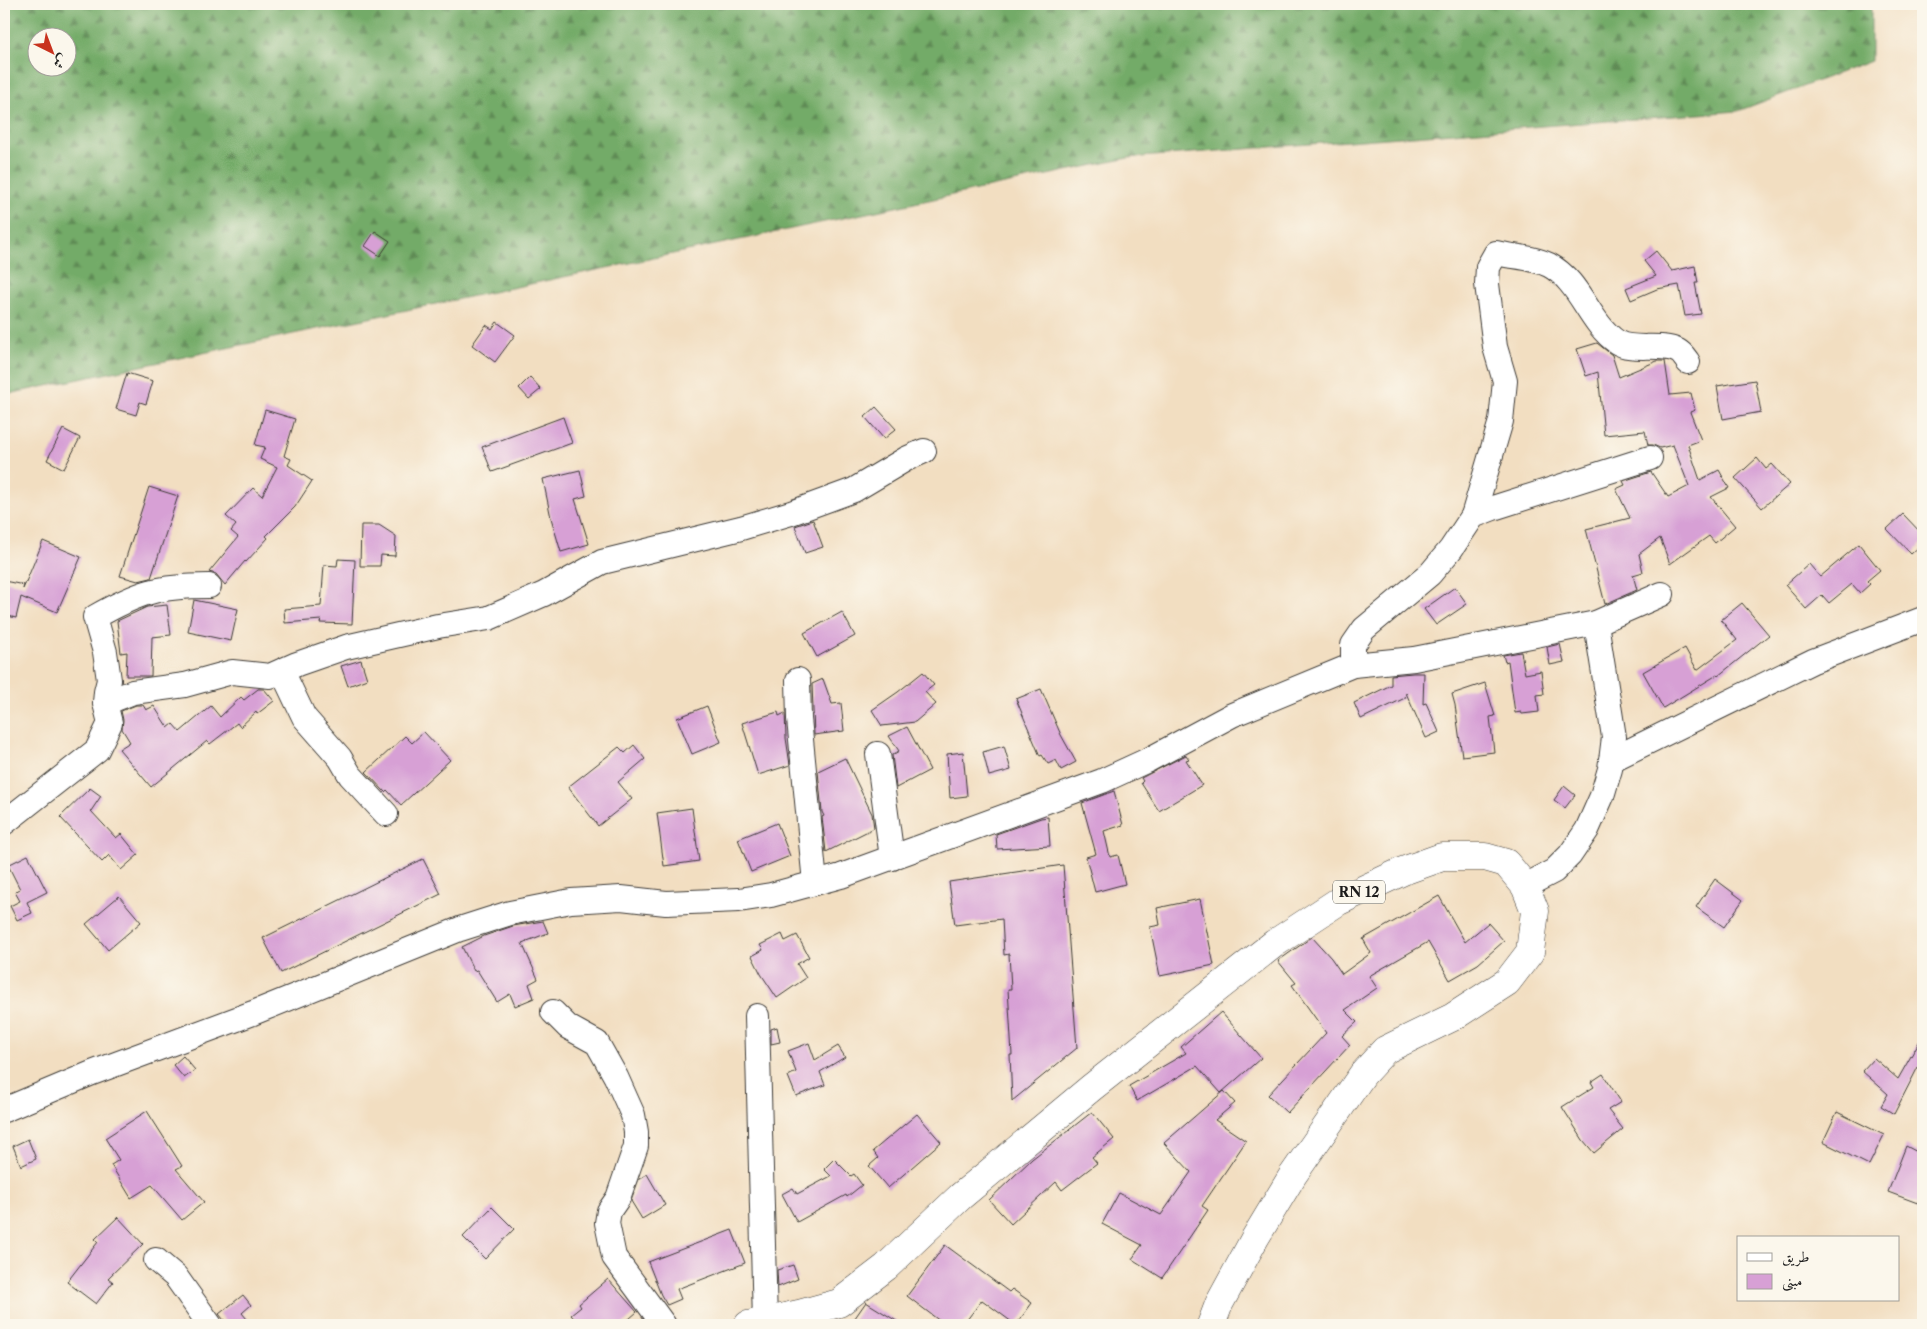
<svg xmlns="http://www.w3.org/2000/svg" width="1927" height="1329" font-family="'Libre Caslon Text',Amiri,serif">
	<defs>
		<pattern id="forest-firs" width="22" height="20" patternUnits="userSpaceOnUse" patternTransform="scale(1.25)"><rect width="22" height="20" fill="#73ab68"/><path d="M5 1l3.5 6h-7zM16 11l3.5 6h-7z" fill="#5e8a55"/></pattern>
	</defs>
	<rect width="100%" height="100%" fill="#fbf7ec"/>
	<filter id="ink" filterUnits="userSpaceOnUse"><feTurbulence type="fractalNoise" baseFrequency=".02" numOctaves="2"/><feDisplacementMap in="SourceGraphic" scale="10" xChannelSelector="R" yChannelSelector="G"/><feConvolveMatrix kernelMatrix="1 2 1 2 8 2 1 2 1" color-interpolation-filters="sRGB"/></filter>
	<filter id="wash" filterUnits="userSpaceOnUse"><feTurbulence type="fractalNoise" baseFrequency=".0096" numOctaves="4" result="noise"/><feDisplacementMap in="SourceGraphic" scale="20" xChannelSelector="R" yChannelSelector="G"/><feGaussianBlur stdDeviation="1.12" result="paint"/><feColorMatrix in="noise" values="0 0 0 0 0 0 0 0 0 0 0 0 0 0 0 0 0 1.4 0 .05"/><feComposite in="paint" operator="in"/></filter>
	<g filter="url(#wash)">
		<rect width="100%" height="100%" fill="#f2dec1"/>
		<path fill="url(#forest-firs)" stroke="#486442" fill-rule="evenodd" d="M4 4H1871V61L1738 111 1128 158 4 395ZM38 38H68V68H38Z"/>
		<g id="blocks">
			<g fill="#d7a0d5">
				<path d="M375 231 390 241 380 256 365 246Z"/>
				<path d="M1656 251 1672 271 1695 266 1698 283H1695L1701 314 1685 316 1679 285 1657 289 1631 300 1626 288 1656 276 1644 261Z"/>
				<path d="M497 322 515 335 495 362 472 345 486 325 492 329Z"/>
				<path d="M1597 343 1612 355 1619 377 1657 361H1665L1670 395 1691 393 1695 410 1690 412 1701 440 1688 445 1700 480 1719 470 1729 488 1711 497 1735 526 1715 543 1709 536 1670 564 1660 538 1639 554 1643 572 1633 575 1637 590 1605 604 1586 529 1630 518 1616 489 1625 485 1623 481 1651 472 1668 497 1689 486 1673 445 1660 448 1653 445H1648L1645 431 1604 435 1598 372 1586 376 1577 349Z"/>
				<path d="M127 373 153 381 146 404 140 402 136 415 116 409Z"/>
				<path d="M530 377 541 389 529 399 519 388Z"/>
				<path d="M1755 380 1761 412 1723 419 1717 386Z"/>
				<path d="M876 407 896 429 884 439 865 417Z"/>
				<path d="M265 410 295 419 284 456 291 459 288 465 312 481 295 507 266 536 268 538 246 562 245 561 225 585 216 574 209 572 238 537 231 531 236 525 226 516 253 488 262 496 277 467 260 459 265 447 255 445Z"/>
				<path d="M563 417 572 443 492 472 482 447Z"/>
				<path d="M63 429 80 438 64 469 47 460Z"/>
				<path d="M1757 458 1766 469 1772 464 1790 484 1762 508 1735 478Z"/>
				<path d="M580 470 586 496 575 499 589 544 561 552 551 518 543 479Z"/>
				<path d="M149 487 178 496 151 578 138 581 120 576Z"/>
				<path d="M1903 514 1923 535V543L1911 554 1887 529Z"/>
				<path d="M813 520 823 547 805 553 795 526Z"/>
				<path d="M361 525H379L396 536 395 556 381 555 380 566H360Z"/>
				<path d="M43 541 81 557 57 612 21 597 16 618 4 615V581L24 585 23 589Z"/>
				<path d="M1859 544 1880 570 1867 581 1870 584 1860 593 1852 584 1829 603 1822 595 1806 609 1785 585 1809 564 1820 577Z"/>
				<path d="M338 559 355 560 352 624 320 623 321 620 285 623 284 609 321 606 324 565 337 566Z"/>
				<path d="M1455 587 1467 604 1436 625 1424 609Z"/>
				<path d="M194 600 238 609 231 641 188 632Z"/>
				<path d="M1742 603 1769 635 1718 676 1717 675 1663 708 1643 672 1685 648 1697 670 1737 640 1721 620Z"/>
				<path d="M167 605 171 635 152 637 151 676H126L127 652 121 653 117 621 147 607Z"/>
				<path d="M842 612 855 636 817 657 804 633Z"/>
				<path d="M1560 644 1564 662 1550 665 1547 647Z"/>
				<path d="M1521 652 1525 674 1541 671 1544 694 1537 695 1539 712 1522 714 1521 712 1515 713 1508 661 1505 662 1503 655Z"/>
				<path d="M361 660 367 679 348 686 341 666Z"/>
				<path d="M923 672 934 685 925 692 936 704 915 722 882 726 872 710 898 692Z"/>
				<path d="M1413 673H1424L1423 704 1426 703 1439 732 1426 738 1406 693 1405 698 1361 719 1354 703 1391 685V675Z"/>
				<path d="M823 679 832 704 841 703 844 731 814 735 812 684Z"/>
				<path d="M1485 683 1495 716 1490 717 1494 752 1462 756 1455 705 1452 694Z"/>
				<path d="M258 689H264L274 701 257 714 256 712 240 727 237 723 210 744 207 741 151 787 119 749 130 742 122 729 123 720 121 711 136 705H143L146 710 154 706 168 728 173 724 180 732 211 706 220 717 241 697 244 700Z"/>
				<path d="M1041 689 1061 735 1076 762 1061 770 1056 760 1048 764 1042 755 1040 756 1016 699Z"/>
				<path d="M707 706 721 742 692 754 677 718Z"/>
				<path d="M778 712 779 716 785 713 786 738 790 765 758 775 742 723Z"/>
				<path d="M907 727 930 770 896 788 892 755 899 751 889 736Z"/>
				<path d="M424 732 450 760 401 805 387 790 385 792 366 772 405 736 412 743Z"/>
				<path d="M634 745 645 759 618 782 632 799 598 826 568 787 619 747 625 753Z"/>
				<path d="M1004 746 1011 770 989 776 983 752Z"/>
				<path d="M963 752 967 796 950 798 947 754Z"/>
				<path d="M1186 755 1189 759 1186 760 1202 785 1159 811 1141 783 1143 781 1141 778Z"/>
				<path d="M845 758 872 814 874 828 826 852 822 817 824 816 822 812 818 771Z"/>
				<path d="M1564 786 1575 795 1565 808 1554 800Z"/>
				<path d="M90 788 101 796 91 811 116 838 121 834 138 855 121 870 109 855 102 862 60 817Z"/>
				<path d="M1114 791 1123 825 1104 831 1110 857 1118 855 1125 884 1095 892 1086 857 1096 854 1082 803Z"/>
				<path d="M692 808 699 861 664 866 657 813Z"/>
				<path d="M1048 817 1050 846 997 849 996 834 1041 818Z"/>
				<path d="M777 823 790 856 751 872 738 839Z"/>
				<path d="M28 855 47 892 27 902 32 913 17 920 10 906 20 901 15 892 20 889 8 865Z"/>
				<path d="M423 859 441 894 281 973 263 938Z"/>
				<path d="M1063 865 1077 1048 1012 1101 1010 1055H1012L1008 989H1011L1009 954 1004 955 1002 919 955 925 949 882Z"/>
				<path d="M1715 879 1743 900 1724 927 1696 907Z"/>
				<path d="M119 896 141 922 108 950 86 924Z"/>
				<path d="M1439 896 1465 942 1488 923 1504 941 1478 964 1450 980 1428 942 1369 976 1377 988 1345 1010 1357 1022 1342 1036 1350 1045 1287 1113 1268 1095 1326 1033 1292 985 1296 983 1278 961 1312 937 1331 958 1342 974 1371 953 1363 939Z"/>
				<path d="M1200 899 1214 965 1160 976 1150 927 1160 925 1157 908Z"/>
				<path d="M543 921 548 933 522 943 538 979 529 984 534 998 515 1006 510 994 497 1002 477 970 474 971 462 947 484 936 513 926Z"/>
				<path d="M782 934 785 941 797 935 809 957 797 964 806 978 777 998 761 974 752 956 763 950 760 945Z"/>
				<path d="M1221 1012 1261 1058 1221 1093 1197 1066 1137 1101 1129 1086 1186 1053 1181 1047Z"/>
				<path d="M777 1027 780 1042 771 1044V1029Z"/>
				<path d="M1923 1035V1069L1918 1067 1894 1114 1881 1106 1888 1094 1862 1071 1874 1058 1898 1079Z"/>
				<path d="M809 1043 815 1060 838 1046 845 1057 820 1072 825 1085 796 1096 788 1076 796 1072 788 1051Z"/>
				<path d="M183 1056 195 1070 184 1078 173 1065Z"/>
				<path d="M1603 1074 1621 1102 1608 1110 1623 1129 1594 1153 1583 1140 1562 1107 1594 1087 1591 1082Z"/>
				<path d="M1224 1091 1235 1103 1215 1120 1246 1141 1202 1206 1208 1210 1162 1278 1132 1259 1142 1245 1102 1224 1119 1193 1161 1215 1191 1172 1164 1143Z"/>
				<path d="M147 1111 182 1166 176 1169 204 1202 182 1220 152 1185 131 1198 111 1165 119 1160 105 1138Z"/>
				<path d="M1092 1112 1114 1139 1092 1157 1097 1163 1062 1190 1056 1182 1011 1224 989 1200 1032 1159Z"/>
				<path d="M1837 1112 1884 1135 1869 1165 1823 1142Z"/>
				<path d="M917 1114 941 1142 888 1188 869 1166 878 1158 873 1151Z"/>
				<path d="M28 1139 36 1159 21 1166 13 1146Z"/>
				<path d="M1906 1146 1923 1155V1205L1888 1192Z"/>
				<path d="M834 1159 851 1176 854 1174 862 1185 847 1197 846 1195 797 1222 782 1194 793 1188 797 1194 831 1176 824 1169Z"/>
				<path d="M647 1174 665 1205 642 1219 631 1201 639 1179Z"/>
				<path d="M492 1207 514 1229 485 1259 463 1237Z"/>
				<path d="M118 1217 143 1244 108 1278 113 1282 96 1304 67 1282 98 1242 95 1239Z"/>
				<path d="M732 1230 745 1263 677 1289 681 1299 667 1305 661 1295 648 1262Z"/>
				<path d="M945 1245 1009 1292 1012 1289 1032 1303 1016 1325 982 1300 963 1325H945L907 1296Z"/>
				<path d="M793 1265 798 1279 778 1287 777 1270Z"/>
				<path d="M608 1279 637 1312 622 1325H580L571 1315 581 1307 579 1304Z"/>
				<path d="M243 1295 251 1305 242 1313 252 1325H228L219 1314Z"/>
				<path d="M866 1302 903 1325H850Z"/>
			</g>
		</g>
	</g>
	<g filter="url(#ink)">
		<use href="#blocks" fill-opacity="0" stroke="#3c3935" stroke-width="1"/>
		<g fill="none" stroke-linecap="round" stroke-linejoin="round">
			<defs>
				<g id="minor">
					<path d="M1473 516 1501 421 1505 381 1495 347 1487 284 1488 267 1496 253C1513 257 1533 257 1549 265 1581 282 1588 322 1617 342 1632 352 1660 342 1678 351 1682 353 1685 358 1688 362"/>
					<path d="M1353 665V645L1364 629 1430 574 1451 549 1473 516 1493 508 1650 458"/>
					<path d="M282 671 304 717 340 758 350 775 386 814"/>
					<path d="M798 680 799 719 815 883"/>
					<path d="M105 703 133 692 185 685 232 672 270 676 297 664 346 647 438 626 489 618 544 594 602 562 741 528 791 513 854 490 906 459 924 451"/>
					<path d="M878 754 892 858"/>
					<path d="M1611 760 1813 661 1923 619"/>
					<path d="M4 823 97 750 110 723 105 703 106 692 109 680 105 652 95 617C139 592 158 586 209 586"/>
					<path d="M1525 886 1554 871 1570 855 1587 830 1602 796 1610 769 1614 737 1596 623"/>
					<path d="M553 1012 568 1027 597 1043 616 1077 633 1115 636 1132V1146L618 1198 609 1211 607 1223 614 1257 664 1325"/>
					<path d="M757 1016 765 1322"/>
					<path d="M4 1110 92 1073 253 1013 460 929 510 913 571 901 621 898 666 903 739 900 771 895 841 876 1102 781 1150 759 1232 715 1353 665 1414 659 1596 623 1662 594"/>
					<path d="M156 1260 176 1277 210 1325"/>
				</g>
				<path id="major" d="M748 1325 799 1314 839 1303 886 1267 960 1197 1091 1088 1275 943 1339 901 1403 871 1442 857H1485L1506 863 1525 886 1535 911 1530 952 1507 982 1453 1017 1385 1050 1363 1074 1293 1175 1255 1238 1219 1304 1211 1325"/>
			</defs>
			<use href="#minor" stroke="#3c3935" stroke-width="26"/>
			<use href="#major" stroke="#3c3935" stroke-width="29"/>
			<use href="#minor" stroke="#fff" stroke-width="24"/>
			<use href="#major" stroke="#fff" stroke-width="28"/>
		</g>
	</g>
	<g text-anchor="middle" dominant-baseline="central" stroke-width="5" stroke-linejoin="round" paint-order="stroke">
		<rect fill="#fbf7ec" stroke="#5f5e5a" stroke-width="1" x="1333" y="880.5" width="52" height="23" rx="4"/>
		<g font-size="14" font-weight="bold" fill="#1c1c1c">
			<text x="1359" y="892">RN 12</text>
		</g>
	</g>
	<rect width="1927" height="1329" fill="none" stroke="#fbf7ec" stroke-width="20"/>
	<rect x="1737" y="1236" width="162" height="65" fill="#fbf7ec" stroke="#a29f99"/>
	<rect x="1747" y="1253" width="25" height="8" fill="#ffffff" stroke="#a29f99"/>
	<text x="1782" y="1262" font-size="15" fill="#1c1c1c">طريق</text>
	<rect x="1747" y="1274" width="25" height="15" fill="#d7a0d5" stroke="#a29f99"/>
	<text x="1782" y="1286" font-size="15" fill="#1c1c1c">مبنى</text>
	<g transform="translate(52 52) rotate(138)"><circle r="24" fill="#fbf7ec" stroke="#a29f99"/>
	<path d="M0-4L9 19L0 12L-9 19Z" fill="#c8321e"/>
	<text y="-8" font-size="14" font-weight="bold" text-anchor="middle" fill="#1c1c1c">ش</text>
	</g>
</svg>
